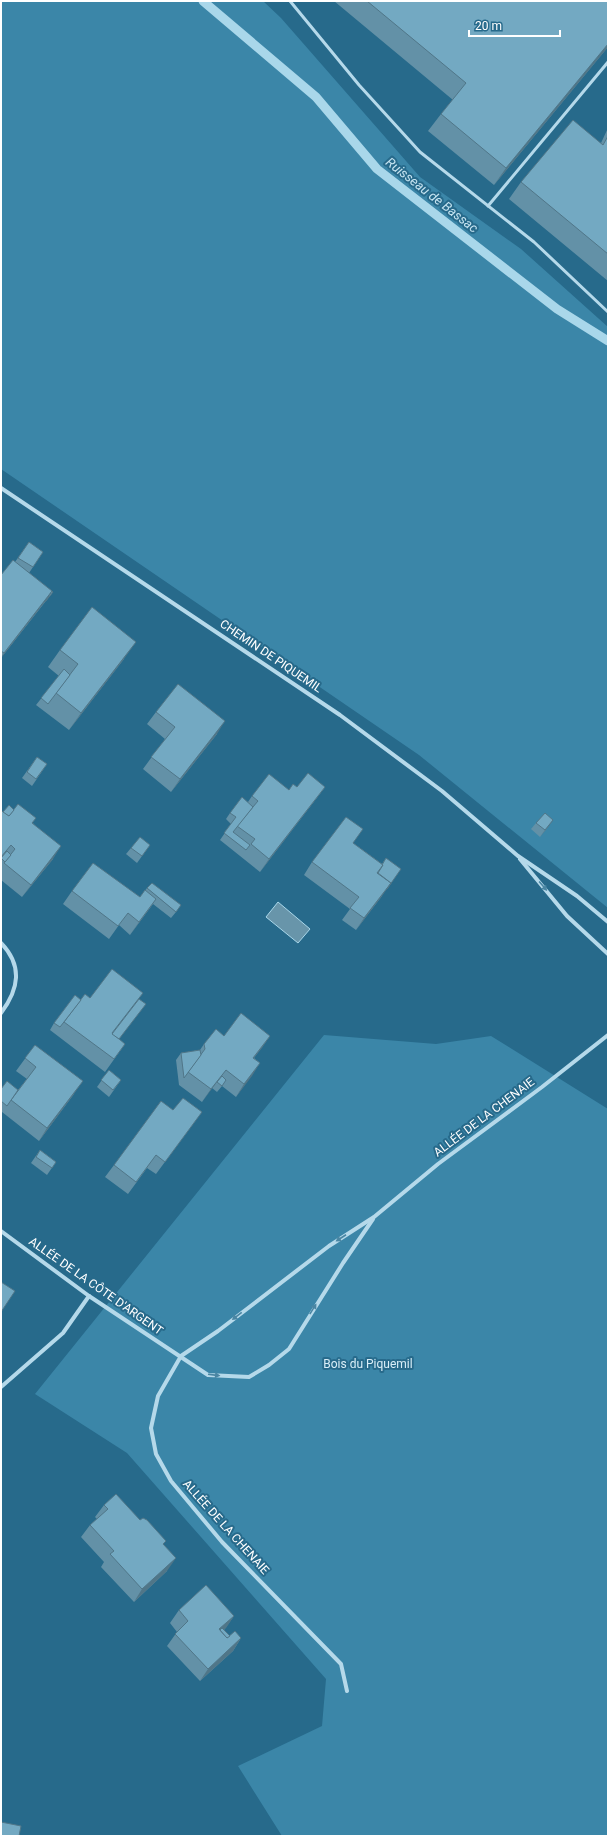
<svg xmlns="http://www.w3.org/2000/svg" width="609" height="1837" font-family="Roboto,sans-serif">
	<rect width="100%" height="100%" fill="#276a8b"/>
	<g fill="#3b86a8">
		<path d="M1 1H263L281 18 420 177 521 249 608 327V908L419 755 1 469Z"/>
		<path d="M324 1035 436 1044 491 1036 608 1109V1836H282L238 1766 322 1726 326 1679 127 1453 35 1394Z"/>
	</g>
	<path fill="#6895aa" stroke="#a9d7ea" d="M278 902 310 929 298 943 266 917Z"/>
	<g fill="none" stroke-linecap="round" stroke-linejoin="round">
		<path stroke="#a9d7ea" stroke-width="9" d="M203 1 316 97 377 169 557 309 608 341"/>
		<g stroke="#b5d9ea" stroke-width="3">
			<path d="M290 1 359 85 420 152 534 242 608 312"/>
			<path d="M488 206 608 62"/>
		</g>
		<g stroke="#b5d9ea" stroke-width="4">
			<path d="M1 488 340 715 442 791 518 856 577 896 608 922"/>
			<path d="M520 859 567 916 608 954"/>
			<path d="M1 943C23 966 19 989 1 1013"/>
			<path d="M1 1231 89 1296 208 1375 249 1377 269 1365 289 1349 343 1263 373 1219"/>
			<path d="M1 1387 63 1333 89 1296"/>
			<path d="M347 1691 341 1664 222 1542 171 1481 156 1454 151 1428 158 1396 181 1356 218 1331 329 1246 374 1217 438 1164 542 1087 608 1035"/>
		</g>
	</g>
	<g fill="#6391a7">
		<path d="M334 1H608V47L494 185 428 131 441 114 453 100Z"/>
		<path d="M608 128V281L509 199 521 182 601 143Z"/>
		<path d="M29 542 43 552 29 573 53 592 1 658V575L15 562Z"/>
		<path d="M60 650 124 659 69 730 36 705 59 676 48 667Z"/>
		<path d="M156 712 217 734 171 792 143 769 165 739 147 724Z"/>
		<path d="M37 757 47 764 32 786 22 778Z"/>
		<path d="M297 787H325L316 799 260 872 220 840 231 824 226 819 230 813 248 802 252 796 289 790Z"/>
		<path d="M1 813 33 823 53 859 22 897 1 880Z"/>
		<path d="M536 823 549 826 540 837 531 829Z"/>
		<path d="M353 843 382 864 386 858 382 896 356 930 342 920 350 909 304 875 312 862Z"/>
		<path d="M150 845 137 863 126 854 131 848Z"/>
		<path d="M147 888 176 912 171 918 153 904 130 935 119 925 109 939 63 904 72 891 140 897Z"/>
		<path d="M90 998 139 999 119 1040 125 1044 105 1072 50 1030 54 1023 81 1000Z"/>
		<path d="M270 1036 254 1058 260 1063 236 1097 222 1086 217 1092 212 1088 202 1102 179 1085 176 1060 181 1053 200 1050 204 1044Z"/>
		<path d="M35 1045 74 1094 39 1141 2 1112H1V1089L18 1090 27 1079 16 1071Z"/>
		<path d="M109 1070 121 1080 109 1097 97 1087Z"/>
		<path d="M193 1124 156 1174 147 1168 128 1194 105 1177 114 1165Z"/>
		<path d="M40 1150 56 1162 47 1175 31 1163Z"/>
		<path d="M104 1505 140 1520 164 1545 167 1571 134 1602 101 1567 104 1562 81 1537 90 1525 97 1519 95 1517Z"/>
		<path d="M179 1610 234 1616 224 1630 230 1636 241 1638 233 1651 200 1681 167 1646 177 1632 170 1623Z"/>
	</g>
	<g fill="#507688">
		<path d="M608 44V47L494 185 506 168Z"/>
		<path d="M52 591 53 592 48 598 1 658V657L4 653Z"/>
		<path d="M136 642 124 659 69 730 81 713Z"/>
		<path d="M225 721 217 734 171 792 180 779Z"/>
		<path d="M325 787 316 799 260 872 269 859Z"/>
		<path d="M553 820 549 826 540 837 545 830Z"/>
		<path d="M61 846 53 859 22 897 31 885Z"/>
		<path d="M401 869 382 896 356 930 364 918Z"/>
		<path d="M156 899 147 912 130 935 139 922Z"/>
		<path d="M270 1036 262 1048 244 1070 253 1058Z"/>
		<path d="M260 1063 252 1076 236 1097 244 1084Z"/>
		<path d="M226 1070 202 1102 211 1089Z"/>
		<path d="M83 1081 74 1094 39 1141 47 1128Z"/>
		<path d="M176 1558 167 1571 134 1602 142 1589Z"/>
		<path d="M234 1616 226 1628 216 1637 219 1629Z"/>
		<path d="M241 1638 233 1651 200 1681 208 1669Z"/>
	</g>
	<g fill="#73a9c2" stroke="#507688">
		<path d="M367 1H608V44L506 168 441 114 466 83Z"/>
		<path d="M573 120 603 145 608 136V254L521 182Z"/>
		<path d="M29 542 43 552 33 567 18 558Z"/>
		<path d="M13 560 52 591 4 653 1 651V575Z"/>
		<path d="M52 591 53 592 45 602Z"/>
		<path d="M92 607 136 642 81 713 56 693 78 664 60 650Z"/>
		<path d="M64 669 70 675 48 704 41 698Z"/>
		<path d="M178 684 225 721 180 779 151 757 175 727 156 712Z"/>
		<path d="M37 757 47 764 36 779 27 772Z"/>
		<path d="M308 773 325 787 269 859 251 844 255 839 237 826 258 801 252 796 269 774 289 790 293 784 297 787Z"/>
		<path d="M242 797 253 807 233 832 250 845 246 850 224 833 236 817 230 813Z"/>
		<path d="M18 804 36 818 32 823 61 846 31 885 4 863 15 849 11 845 1 857V813L3 811 9 816Z"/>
		<path d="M9 805 14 810 9 816 3 812Z"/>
		<path d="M545 813 553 820 545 830 536 823Z"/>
		<path d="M346 817 363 829 353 843 383 865 377 873 391 883 364 918 350 908 359 897 312 862Z"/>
		<path d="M140 837 150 845 142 856 131 848Z"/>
		<path d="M7 851 11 855 5 862 1 858Z"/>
		<path d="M386 858 401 869 387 889 391 883 378 873 383 865H382Z"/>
		<path d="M93 863 140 897 145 890 156 899 139 922 128 913 118 926 72 891Z"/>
		<path d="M152 883 181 905 176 912 147 888Z"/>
		<path d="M112 969 143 993 112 1033 125 1044 114 1059 64 1022 85 994 90 998Z"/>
		<path d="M75 995 81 1000 60 1027 54 1023Z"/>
		<path d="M139 999 146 1004 119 1039 112 1034Z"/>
		<path d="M241 1013 270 1036 253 1058 260 1063 244 1084 226 1070 211 1089 188 1072 205 1049 204 1044 216 1029 224 1036Z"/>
		<path d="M35 1045 83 1081 47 1128 11 1100 36 1067 25 1058Z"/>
		<path d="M200 1050 201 1055 184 1078 181 1053Z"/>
		<path d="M109 1070 121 1080 113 1090 101 1080Z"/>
		<path d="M222 1076 226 1080 222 1086 217 1082Z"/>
		<path d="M7 1081 18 1090 7 1106 1 1101V1089Z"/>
		<path d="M183 1098 202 1112 165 1162 156 1155 136 1182 114 1165 161 1101 173 1110Z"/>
		<path d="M40 1150 56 1162 52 1168 36 1157Z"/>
		<path d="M1 1282 15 1291 1 1312Z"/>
		<path d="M116 1494 140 1520 143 1518 147 1520 166 1541 163 1544 176 1558 142 1589 110 1554 114 1551 90 1525 108 1509 104 1505Z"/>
		<path d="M206 1585 234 1616 219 1629 227 1638 235 1631 241 1638 208 1669 175 1634 188 1621 179 1610Z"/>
		<path d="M222 1628 230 1636 227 1638 220 1630Z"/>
		<path d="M1 1822 21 1826 19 1836H1Z"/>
	</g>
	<defs><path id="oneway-solid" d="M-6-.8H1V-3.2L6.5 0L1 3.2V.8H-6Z"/></defs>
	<g fill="#4a86a3">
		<use href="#oneway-solid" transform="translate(543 886) rotate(50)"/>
		<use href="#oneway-solid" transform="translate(341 1238) rotate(147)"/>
		<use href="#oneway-solid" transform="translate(313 1309) rotate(-58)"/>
		<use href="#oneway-solid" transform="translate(237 1316) rotate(142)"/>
		<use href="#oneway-solid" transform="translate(214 1375) rotate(7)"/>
	</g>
	<g text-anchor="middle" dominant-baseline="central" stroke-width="4" stroke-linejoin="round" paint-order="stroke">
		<g font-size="12" fill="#fff" stroke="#276a8b">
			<text transform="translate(271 656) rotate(34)">CHEMIN DE PIQUEMIL</text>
			<text transform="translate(484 1117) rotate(-37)">ALLÉE DE LA CHENAIE</text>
			<text transform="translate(96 1286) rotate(35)">ALLÉE DE LA CÔTE D'ARGENT</text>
			<text transform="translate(226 1527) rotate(48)">ALLÉE DE LA CHENAIE</text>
		</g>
		<g font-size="12" fill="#d9eef8" stroke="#276a8b">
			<text x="368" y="1364">Bois du Piquemil</text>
		</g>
		<g font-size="13" font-style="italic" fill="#c7e5f2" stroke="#276a8b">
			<text transform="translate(432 195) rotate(38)">Ruisseau de Bassac</text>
		</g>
	</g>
	<rect width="609" height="1837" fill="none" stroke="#ffffff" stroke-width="4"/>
	<path d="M469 30v6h91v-6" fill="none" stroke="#ffffff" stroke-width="2"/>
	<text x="475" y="30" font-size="12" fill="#ffffff" stroke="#276a8b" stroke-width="3" paint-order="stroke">20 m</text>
</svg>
